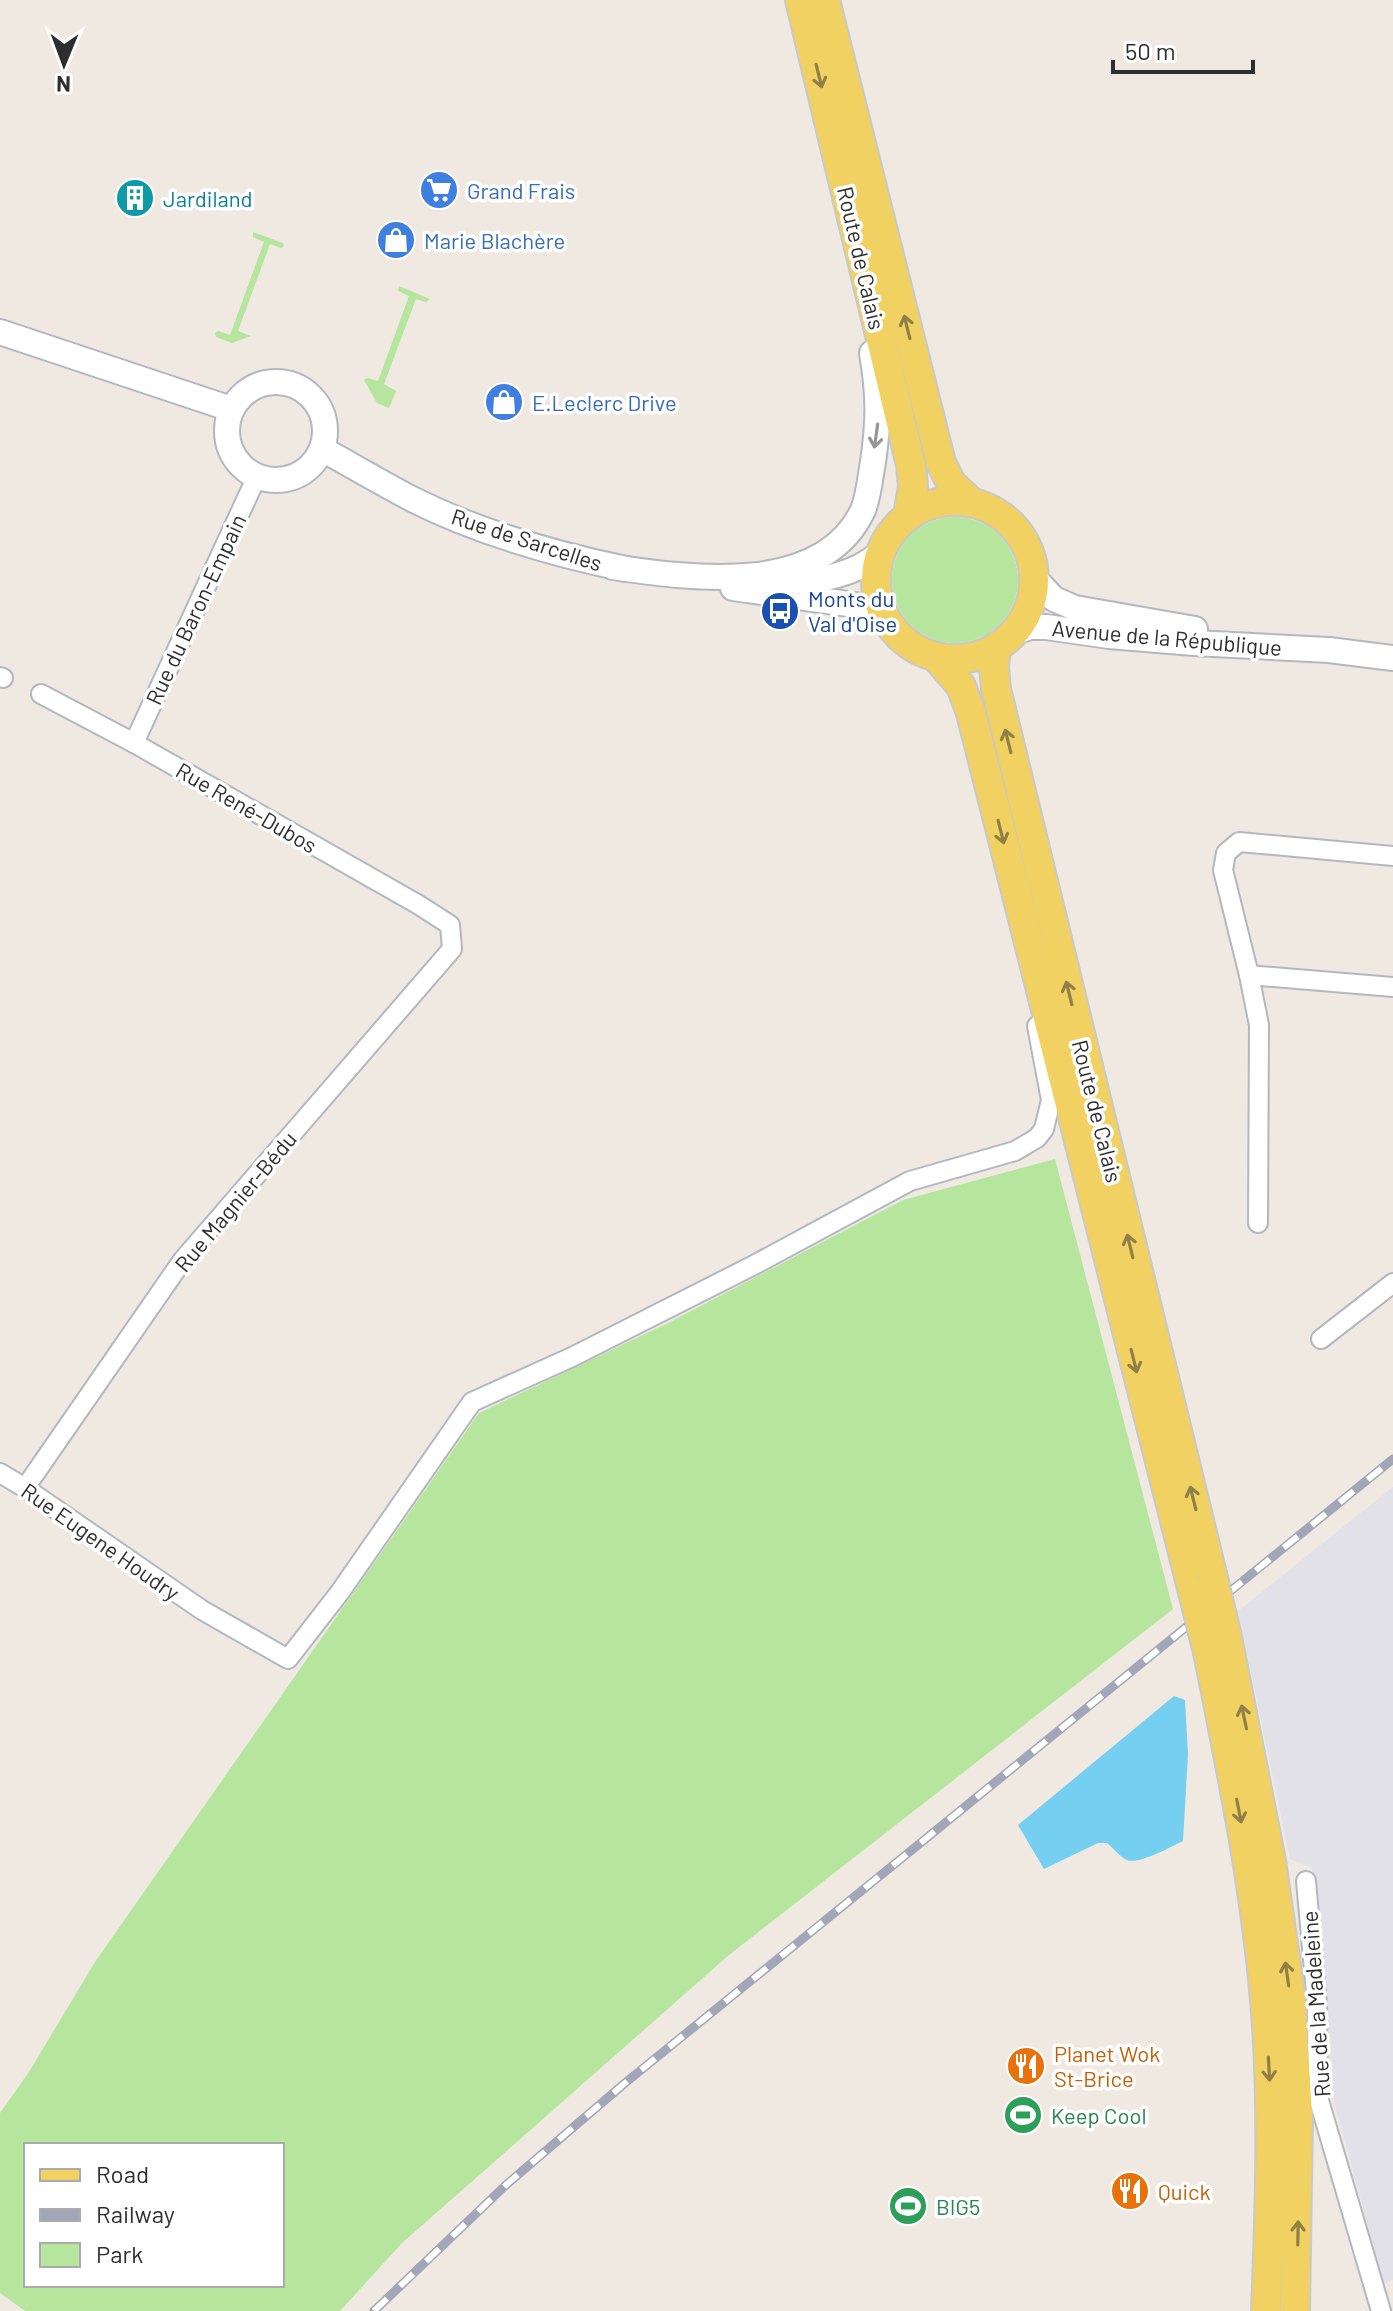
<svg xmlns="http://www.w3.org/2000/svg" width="1393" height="2311" font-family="Barlow,sans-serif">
	<rect width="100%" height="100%" fill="#efe9e1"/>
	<path fill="#e3e1e8" d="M1393 1487V2280L1384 2284 1333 2099 1312 1868 1290 1859 1238 1611Z"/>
	<g fill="#b6e59e" fill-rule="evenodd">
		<path d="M253 232 283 243 284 246 281 248 270 244 238 331 251 336 232 343 216 337 215 333 218 331 230 335 264 242 253 237Z"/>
		<path d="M399 286 430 299 426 302 416 299 384 384 396 391 389 408 377 403 364 380 367 378 378 381 409 296 398 291Z"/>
		<circle cx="955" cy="580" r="63"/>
		<path d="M1055 1159 1173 1609 729 1955 402 2243 340 2311H25L0 2293V2113L29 2072 95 1962 479 1413 668 1323 903 1200ZM26 2145H282V2285H26Z"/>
	</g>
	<path fill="#75cff0" d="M1174 1696 1185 1700 1188 1754 1183 1841C1172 1846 1139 1865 1127 1860 1120 1857 1113 1848 1107 1843H1098L1044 1869 1018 1825Z"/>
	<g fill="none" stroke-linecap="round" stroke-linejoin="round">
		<defs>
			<g id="minor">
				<path d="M0 677 3 678"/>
				<path d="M134 743 257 476"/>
				<path d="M1249 975 1393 987"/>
				<path d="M1258 1223 1259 1025 1249 975 1223 870 1226 853 1239 842 1393 856"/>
				<path d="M1321 1339 1393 1283"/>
				<path d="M0 1473 25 1488 202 1610 288 1659 340 1592 472 1402 572 1357 754 1265 910 1181 1015 1151 1037 1138 1044 1129 1051 1100 1037 1026"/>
				<path d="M25 1488 182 1261 452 949 450 925 419 905 134 743 41 694"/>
				<path d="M1306 1881 1317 2004 1318 2097 1381 2311"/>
			</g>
			<g id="secondary">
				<path d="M0 332 231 409"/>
				<circle cx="276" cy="431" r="49"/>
				<path d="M322 449C353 466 383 484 414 500 480 533 554 554 626 569"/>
				<path d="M613 567C689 578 822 598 863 510 869 495 870 478 873 462 879 420 879 395 872 353"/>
				<path d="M1034 578 1054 599 1075 608 1195 629"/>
				<path d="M771 585C811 580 849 580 880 553"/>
				<path d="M733 588 863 606 883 614"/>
				<path d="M1015 632 1030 627H1046L1109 636 1194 643 1329 650 1393 658"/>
			</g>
			<g id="primary">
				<path d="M800 0 911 465 913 486 908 516"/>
				<path d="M825 0 941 463 951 483 971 502"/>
				<circle cx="955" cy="580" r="79"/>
				<path d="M996 647 994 667 996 689 1212 1574"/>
				<path d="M936 657 961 686 971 713 1193 1592"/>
				<path d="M1227 1637 1271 1861 1291 1999 1298 2116 1295 2311"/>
				<path d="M1208 1652C1231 1768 1255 1883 1265 2000 1274 2104 1270 2208 1266 2311"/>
			</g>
		</defs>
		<use href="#minor" stroke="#b4b7c1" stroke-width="22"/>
		<use href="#secondary" stroke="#b4b7c1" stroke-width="28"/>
		<use href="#primary" stroke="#c9c9c9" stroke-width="32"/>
		<use href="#minor" stroke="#fff" stroke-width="18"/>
		<use href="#secondary" stroke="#fff" stroke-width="24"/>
		<use href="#primary" stroke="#f2d163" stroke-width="28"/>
		<defs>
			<path id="rail" d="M374 2311 507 2184 625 2083 1393 1459"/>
		</defs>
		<use href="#rail" stroke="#a3a6b8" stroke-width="9"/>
		<use href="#rail" stroke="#fff" stroke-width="6" stroke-dasharray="18" stroke-linecap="butt"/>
		<defs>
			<g id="primary-bridge">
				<path d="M1212 1574 1227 1637"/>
				<path d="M1193 1592 1208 1652"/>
			</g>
		</defs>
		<use href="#primary-bridge" stroke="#c9c9c9" stroke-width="32" stroke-linecap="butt"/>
		<use href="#primary-bridge" stroke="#f2d163" stroke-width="28"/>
	</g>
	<defs><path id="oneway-shaft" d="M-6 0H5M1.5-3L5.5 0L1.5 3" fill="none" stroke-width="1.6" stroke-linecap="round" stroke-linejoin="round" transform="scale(2)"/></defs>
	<g stroke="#908048">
		<use href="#oneway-shaft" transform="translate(819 76) rotate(76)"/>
		<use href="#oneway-shaft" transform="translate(907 327) rotate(-104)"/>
		<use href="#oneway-shaft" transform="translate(1008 741) rotate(-104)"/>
		<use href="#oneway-shaft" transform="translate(1001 832) rotate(76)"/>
		<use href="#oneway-shaft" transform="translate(1069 993) rotate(-104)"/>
		<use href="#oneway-shaft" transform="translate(1130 1246) rotate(-104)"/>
		<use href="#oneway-shaft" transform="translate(1134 1361) rotate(76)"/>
		<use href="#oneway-shaft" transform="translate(1193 1498) rotate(-104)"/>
		<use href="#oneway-shaft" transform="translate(1244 1717) rotate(-102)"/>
		<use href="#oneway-shaft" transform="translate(1239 1811) rotate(79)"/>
		<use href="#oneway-shaft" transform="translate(1287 1974) rotate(-98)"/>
		<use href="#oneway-shaft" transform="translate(1269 2069) rotate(87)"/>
		<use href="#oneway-shaft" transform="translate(1298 2233) rotate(-89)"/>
	</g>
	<use stroke="#969696" href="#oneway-shaft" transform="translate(876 436) rotate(98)"/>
	<defs>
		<symbol id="supermarket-disc" viewBox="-11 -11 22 22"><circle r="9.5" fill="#3f7fe0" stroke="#fff"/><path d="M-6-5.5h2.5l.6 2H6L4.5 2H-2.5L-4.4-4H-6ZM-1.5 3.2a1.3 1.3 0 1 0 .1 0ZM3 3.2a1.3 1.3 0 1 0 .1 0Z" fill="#fff"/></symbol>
		<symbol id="building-disc" viewBox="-11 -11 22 22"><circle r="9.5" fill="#0f9aa8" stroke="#fff"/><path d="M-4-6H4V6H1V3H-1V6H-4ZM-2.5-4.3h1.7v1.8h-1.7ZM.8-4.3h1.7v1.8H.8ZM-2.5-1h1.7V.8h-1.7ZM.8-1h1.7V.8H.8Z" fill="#fff"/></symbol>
		<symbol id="shop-disc" viewBox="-11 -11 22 22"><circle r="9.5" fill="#3f7fe0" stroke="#fff"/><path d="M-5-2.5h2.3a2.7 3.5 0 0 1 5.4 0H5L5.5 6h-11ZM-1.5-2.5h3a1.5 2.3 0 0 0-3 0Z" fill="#fff"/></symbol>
		<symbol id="bus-disc" viewBox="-11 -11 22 22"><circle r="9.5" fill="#1a4fb4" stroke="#fff"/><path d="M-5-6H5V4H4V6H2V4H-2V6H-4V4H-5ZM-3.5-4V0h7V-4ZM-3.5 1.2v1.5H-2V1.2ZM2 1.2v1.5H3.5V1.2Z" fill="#fff"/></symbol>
		<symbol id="restaurant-disc" viewBox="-11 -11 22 22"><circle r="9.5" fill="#e8710a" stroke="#fff"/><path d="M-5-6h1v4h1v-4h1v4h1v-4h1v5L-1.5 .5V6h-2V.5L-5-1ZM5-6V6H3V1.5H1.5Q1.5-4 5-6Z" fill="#fff"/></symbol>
		<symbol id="stadium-disc" viewBox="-11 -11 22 22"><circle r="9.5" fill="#2e9e5b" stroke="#fff"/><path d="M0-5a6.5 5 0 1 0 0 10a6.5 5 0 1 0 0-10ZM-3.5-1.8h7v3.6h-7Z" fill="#fff"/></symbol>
	</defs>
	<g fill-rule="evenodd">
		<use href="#supermarket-disc" x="417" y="168" width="44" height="44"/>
		<use href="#building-disc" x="113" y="176" width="44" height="44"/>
		<use href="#shop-disc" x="374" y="218" width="44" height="44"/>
		<use href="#shop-disc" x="482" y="380" width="44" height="44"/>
		<use href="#bus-disc" x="758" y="589" width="44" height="44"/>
		<use href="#restaurant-disc" x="1004" y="2044" width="44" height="44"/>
		<use href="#stadium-disc" x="1001" y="2093" width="44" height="44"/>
		<use href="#restaurant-disc" x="1108" y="2169" width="44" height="44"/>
		<use href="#stadium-disc" x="886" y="2184" width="44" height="44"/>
	</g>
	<g text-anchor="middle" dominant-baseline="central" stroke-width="7" stroke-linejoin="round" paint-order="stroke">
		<g font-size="22" fill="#366cbe" stroke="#fff" text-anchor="start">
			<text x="467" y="190">Grand Frais</text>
			<text x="424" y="240">Marie Blachère</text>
			<text x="532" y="402">E.Leclerc Drive</text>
		</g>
		<g font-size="22" fill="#0d838f" stroke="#fff" text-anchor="start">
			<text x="163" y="198">Jardiland</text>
		</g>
		<g font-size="22" fill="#2e2e2e" stroke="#fff">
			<text transform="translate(862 258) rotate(77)">Route de Calais</text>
			<text transform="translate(527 539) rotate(18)">Rue de Sarcelles</text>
			<text transform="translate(195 609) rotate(-65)">Rue du Baron-Empain</text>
			<text transform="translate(1167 637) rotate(5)">Avenue de la République</text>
			<text transform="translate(247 807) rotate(30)">Rue René-Dubos</text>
			<text transform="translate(1098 1111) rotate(76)">Route de Calais</text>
			<text transform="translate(235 1201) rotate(-50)">Rue Magnier-Bédu</text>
			<text transform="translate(101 1541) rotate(35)">Rue Eugene Houdry</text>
			<text transform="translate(1315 2004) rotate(-94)">Rue de la Madeleine</text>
		</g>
		<g font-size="22" fill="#164399" stroke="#fff" text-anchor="start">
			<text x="808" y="598">Monts du<tspan x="808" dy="25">Val d'Oise</tspan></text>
		</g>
		<g font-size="22" fill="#c56008" stroke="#fff" text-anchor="start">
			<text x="1054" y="2053">Planet Wok<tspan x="1054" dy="25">St-Brice</tspan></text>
			<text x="1158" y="2191">Quick</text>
		</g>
		<g font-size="22" fill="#27864d" stroke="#fff" text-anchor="start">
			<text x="1051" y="2115">Keep Cool</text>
			<text x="936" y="2206">BIG5</text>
		</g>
	</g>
	<rect x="24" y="2143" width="260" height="144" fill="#ffffff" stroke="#ababab" stroke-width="2"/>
	<rect x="40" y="2169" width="40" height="12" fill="#f2d163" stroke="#ababab" stroke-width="2"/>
	<text x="96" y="2183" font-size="24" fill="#2e2e2e">Road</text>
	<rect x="40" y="2209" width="40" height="12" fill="#a3a6b8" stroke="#ababab" stroke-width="2"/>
	<text x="96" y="2223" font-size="24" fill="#2e2e2e">Railway</text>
	<rect x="40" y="2243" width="40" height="24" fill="#b6e59e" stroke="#ababab" stroke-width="2"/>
	<text x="96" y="2263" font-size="24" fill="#2e2e2e">Park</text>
	<g transform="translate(64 64) rotate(181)" stroke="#ffffff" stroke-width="6" paint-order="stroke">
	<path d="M0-6L14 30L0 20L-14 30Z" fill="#2e2e2e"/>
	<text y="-12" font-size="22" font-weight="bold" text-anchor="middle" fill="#2e2e2e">N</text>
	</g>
	<path d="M1113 60v12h140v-12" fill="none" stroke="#2e2e2e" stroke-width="4"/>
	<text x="1125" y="60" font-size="24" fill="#2e2e2e" stroke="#ffffff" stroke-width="6" paint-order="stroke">50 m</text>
</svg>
